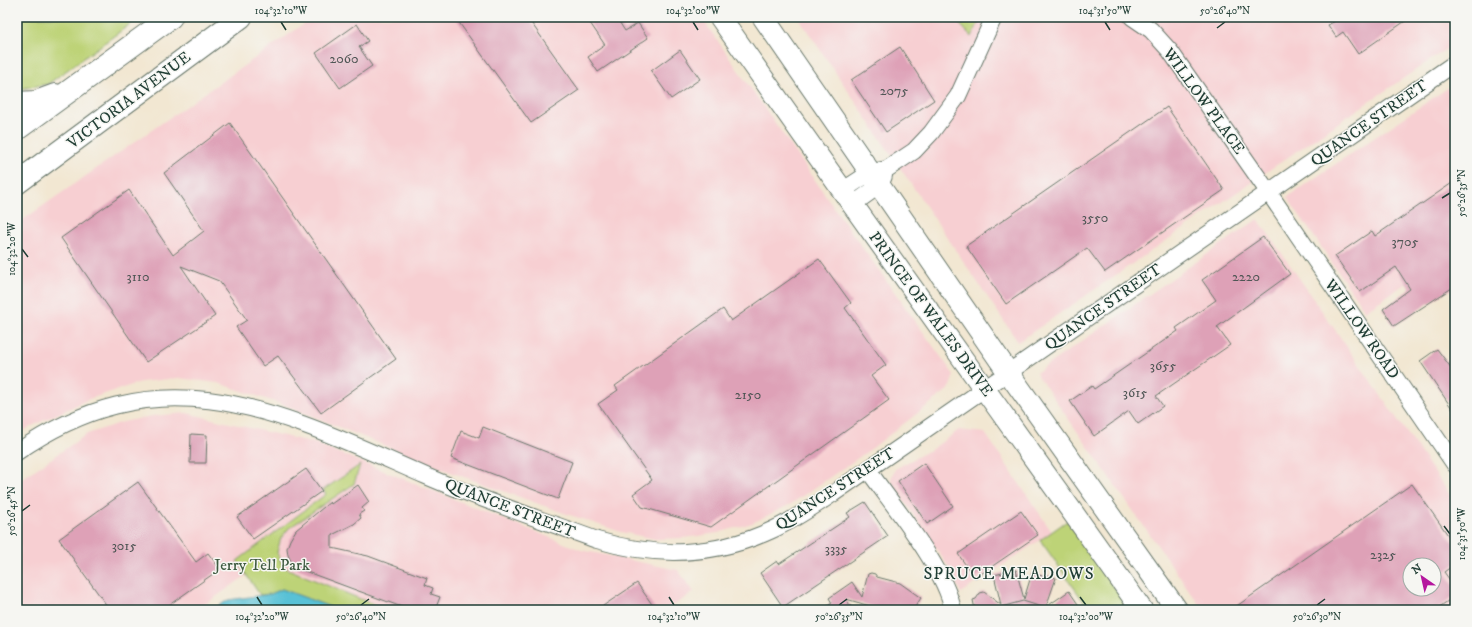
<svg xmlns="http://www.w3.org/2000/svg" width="1472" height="627" font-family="'IM FELL DW Pica',serif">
	<rect width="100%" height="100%" fill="#f6f6f2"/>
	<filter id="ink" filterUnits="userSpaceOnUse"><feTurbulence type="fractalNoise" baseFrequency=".025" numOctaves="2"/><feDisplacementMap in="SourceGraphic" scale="8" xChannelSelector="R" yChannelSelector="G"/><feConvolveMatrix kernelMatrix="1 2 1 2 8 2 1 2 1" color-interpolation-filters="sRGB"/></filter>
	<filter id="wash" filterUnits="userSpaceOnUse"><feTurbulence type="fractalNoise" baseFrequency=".012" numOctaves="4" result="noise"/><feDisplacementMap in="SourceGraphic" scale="16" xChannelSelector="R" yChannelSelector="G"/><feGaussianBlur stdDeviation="0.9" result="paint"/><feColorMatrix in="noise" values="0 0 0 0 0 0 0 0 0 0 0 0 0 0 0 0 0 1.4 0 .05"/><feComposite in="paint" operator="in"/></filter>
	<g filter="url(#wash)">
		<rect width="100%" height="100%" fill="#f2e7d2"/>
		<g fill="#f7cfd2" fill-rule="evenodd">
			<path d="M314 17H701L847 226 954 375 949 389 871 449 791 504 752 523 718 533 684 538 655 539 621 532 561 512 445 470 287 406 218 383 178 378 141 382 89 399 30 427 17 435V224Z"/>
			<path d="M798 17H1455V43L1018 342Z"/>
			<path d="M1455 83V250L1365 311 1287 197Z"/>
			<path d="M1258 219 1455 502V610H1203L1036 373ZM1410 565H1434V589H1410Z"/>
			<path d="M187 413 314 443 581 550 678 570 694 592 667 610H387L283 567 277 552 281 538 289 528 354 484 359 466 323 490 326 494 237 561 247 575 197 610H17V482L87 434 123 422 152 416Z"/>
			<path d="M959 430 985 433 1052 532 961 593 948 566 892 483 891 479 895 469 932 449Z"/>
		</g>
		<g fill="#bdd377" stroke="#6e8856">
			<path d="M21 17H140L48 84 19 89 17 85V32Z"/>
			<path d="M953 17H981L972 37Z"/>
			<path d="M360 465 354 484 289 528 281 538 277 552 283 567 387 610H338L282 589 271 594 260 595 237 561 326 494 323 490Z"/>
			<path d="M1067 521 1131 610H1090L1040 540Z"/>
		</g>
		<path fill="#59c1d6" stroke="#3c7f85" d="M282 589 338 610H213L228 600 271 594Z"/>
		<g id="blocks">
			<g fill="#dea1b7" fill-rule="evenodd">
				<path d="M455 17H527L579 90 531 123Z"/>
				<path d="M586 17H616L625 31 638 23 648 38 598 72 588 57 605 45Z"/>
				<path d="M1333 17H1411L1358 54 1343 32 1336 37 1328 25 1335 21Z"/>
				<path d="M357 24 368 41 359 47 372 66 340 88 316 53Z"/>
				<path d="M900 47 934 100 886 132 851 80Z"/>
				<path d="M680 50 700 79 671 99 651 71Z"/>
				<path d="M1167 107 1224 190 1105 272 1087 248 1006 304 966 246Z"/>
				<path d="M230 123 396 359 321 413 278 356 263 366 236 327 247 320 219 281 181 266 215 316 146 362 61 238 129 190 173 255 204 231 164 173Z"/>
				<path d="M1455 181V286L1394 326 1383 309 1410 289 1396 267 1360 292 1335 256 1372 231 1375 236Z"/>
				<path d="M1263 237 1290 274 1217 327 1230 345 1156 396 1163 406 1138 424 1129 411 1094 436 1070 401 1092 386 1094 389 1178 331 1176 328 1216 300 1202 280Z"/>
				<path d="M819 259 851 303 845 308 886 365 871 376 889 400 711 527 642 507 633 494 652 480 598 404 618 390 615 386 723 309 731 321Z"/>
				<path d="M1437 349 1455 373V413L1420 361Z"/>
				<path d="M483 427 572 462 558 499 451 458 461 431 479 438Z"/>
				<path d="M191 434 207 435 206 463H190Z"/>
				<path d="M924 463 953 506 927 524 898 481Z"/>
				<path d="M306 469 322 491 253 539 237 517Z"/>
				<path d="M138 482 196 562 208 553 220 569 162 610H110L59 539Z"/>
				<path d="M1412 484 1455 545V564L1444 572 1455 587V596L1435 610H1231ZM1410 565H1434V589H1410Z"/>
				<path d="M358 485 369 502 362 508 364 511 359 514 361 518 354 524 332 535V548L368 556 427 578 425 585 433 588 431 594 440 597 435 610H410L299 569 292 563 288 555 287 548 290 540 296 530 330 502 331 504Z"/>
				<path d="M865 502 888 536 783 607 760 573 777 561 779 564 850 517 847 513Z"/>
				<path d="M1021 511 1038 535 975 578 958 554Z"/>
				<path d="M1016 570 1024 599 1032 573 1045 577 1046 575 1056 578 1046 607 1069 591 1082 610H1042L1045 608 1023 601 990 610H975L973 600 976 599 980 593 984 592 1001 605 994 575Z"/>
				<path d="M871 573 875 574 877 577 900 583 921 598 913 610H884L846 599 853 610H822L832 603 829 598 852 582 862 597 868 574Z"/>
				<path d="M637 583 656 610H597Z"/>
			</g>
		</g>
	</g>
	<g filter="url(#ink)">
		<use href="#blocks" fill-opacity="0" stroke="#69786b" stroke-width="1"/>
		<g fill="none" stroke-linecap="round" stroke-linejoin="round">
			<defs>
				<g id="minor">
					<path d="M1132 17 1151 30 1170 51 1269 193 1455 465"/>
					<path d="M842 191 871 172 887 169 914 151 931 133 958 96 994 17"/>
					<path d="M852 205 880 185 884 176"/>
					<path d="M17 452C164 350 281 413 426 476 481 500 540 519 597 540 657 558 714 557 772 530 794 520 814 506 834 493L1455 63"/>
					<path d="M868 470C894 507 945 568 953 610"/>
				</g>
				<g id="major">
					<path d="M720 17C859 216 1002 412 1142 610"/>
					<path d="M763 17 1008 372 1177 610"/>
				</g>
				<g id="highway">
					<path d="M17 103 36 102 55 95"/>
					<path d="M17 129 171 17"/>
					<path d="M17 183 241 17"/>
				</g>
			</defs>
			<use href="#minor" stroke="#69786b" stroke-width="18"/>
			<use href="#major" stroke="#69786b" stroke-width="23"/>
			<use href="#highway" stroke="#69786b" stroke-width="24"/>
			<use href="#minor" stroke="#fff" stroke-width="16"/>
			<use href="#major" stroke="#fff" stroke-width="21"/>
			<use href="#highway" stroke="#fff" stroke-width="22"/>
		</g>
	</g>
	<path fill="none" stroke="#1f3d34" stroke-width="1.5" d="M281 22 286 30M693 22 698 30M1105 22 1110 30M1217 28 1225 22M1442 198 1450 193M22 249 28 257M22 511 30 505M1444 526 1450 534M257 597 262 605M669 597 674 605M1080 597 1086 605M361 605 369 599M839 605 847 599M1317 605 1325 599"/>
	<g text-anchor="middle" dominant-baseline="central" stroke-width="3" stroke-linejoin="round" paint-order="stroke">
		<g font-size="14" fill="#4f5655">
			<text x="344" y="59">2060</text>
			<text x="894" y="91">2075</text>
			<text x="1095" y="218">3550</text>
			<text x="1405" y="242">3705</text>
			<text x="138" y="277">3110</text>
			<text x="1246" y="277">2220</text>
			<text x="1163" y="366">3655</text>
			<text x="1135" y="393">3615</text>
			<text x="748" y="395">2150</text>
			<text x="124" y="546">3015</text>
			<text x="836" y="549">3335</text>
			<text x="1383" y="555">2325</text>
		</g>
		<g font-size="16" fill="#1f3d34" stroke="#f6f6f2">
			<text transform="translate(129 100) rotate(-37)">VICTORIA AVENUE</text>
			<text transform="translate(1204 101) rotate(54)">WILLOW PLACE</text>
			<text transform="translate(1369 123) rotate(-35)">QUANCE STREET</text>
			<text transform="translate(1103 307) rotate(-35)">QUANCE STREET</text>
			<text transform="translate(931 314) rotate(54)">PRINCE OF WALES DRIVE</text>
			<text transform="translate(1362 329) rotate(55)">WILLOW ROAD</text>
			<text transform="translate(835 489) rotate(-33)">QUANCE STREET</text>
			<text transform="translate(510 508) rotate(21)">QUANCE STREET</text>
		</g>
		<g font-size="16" fill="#3f5b41" stroke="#f6f6f2">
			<text x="262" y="565">Jerry Tell Park</text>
		</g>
		<g font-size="17" letter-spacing="1" fill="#1f3d34" stroke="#f6f6f2">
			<text x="1009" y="574">SPRUCE MEADOWS</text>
		</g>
	</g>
	<rect width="1472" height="627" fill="none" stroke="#f6f6f2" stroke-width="44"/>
	<g transform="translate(1422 577) rotate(326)"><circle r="19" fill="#f6f6f2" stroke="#a0aca6"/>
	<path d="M0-3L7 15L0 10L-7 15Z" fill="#b5179e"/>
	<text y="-6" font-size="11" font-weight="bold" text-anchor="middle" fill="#1f3d34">N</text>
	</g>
	<rect x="22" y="22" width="1428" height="583" fill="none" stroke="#1f3d34" stroke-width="1.5"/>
	<g font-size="10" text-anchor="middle" fill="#1f3d34">
		<text x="281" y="14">104°32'10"W</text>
		<text x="693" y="14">104°32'00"W</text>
		<text x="1105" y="14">104°31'50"W</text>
		<text x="1225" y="14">50°26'40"N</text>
		<text transform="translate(1461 193) rotate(-90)" y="4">50°26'35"N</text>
		<text transform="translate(11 249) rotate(-90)" y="4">104°32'20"W</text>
		<text transform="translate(11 511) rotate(-90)" y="4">50°26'45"N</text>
		<text transform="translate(1461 534) rotate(-90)" y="4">104°31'50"W</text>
		<text x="262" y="620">104°32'20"W</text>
		<text x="361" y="620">50°26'40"N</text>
		<text x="674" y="620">104°32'10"W</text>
		<text x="839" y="620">50°26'35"N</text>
		<text x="1086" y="620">104°32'00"W</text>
		<text x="1317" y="620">50°26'30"N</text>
	</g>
</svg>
